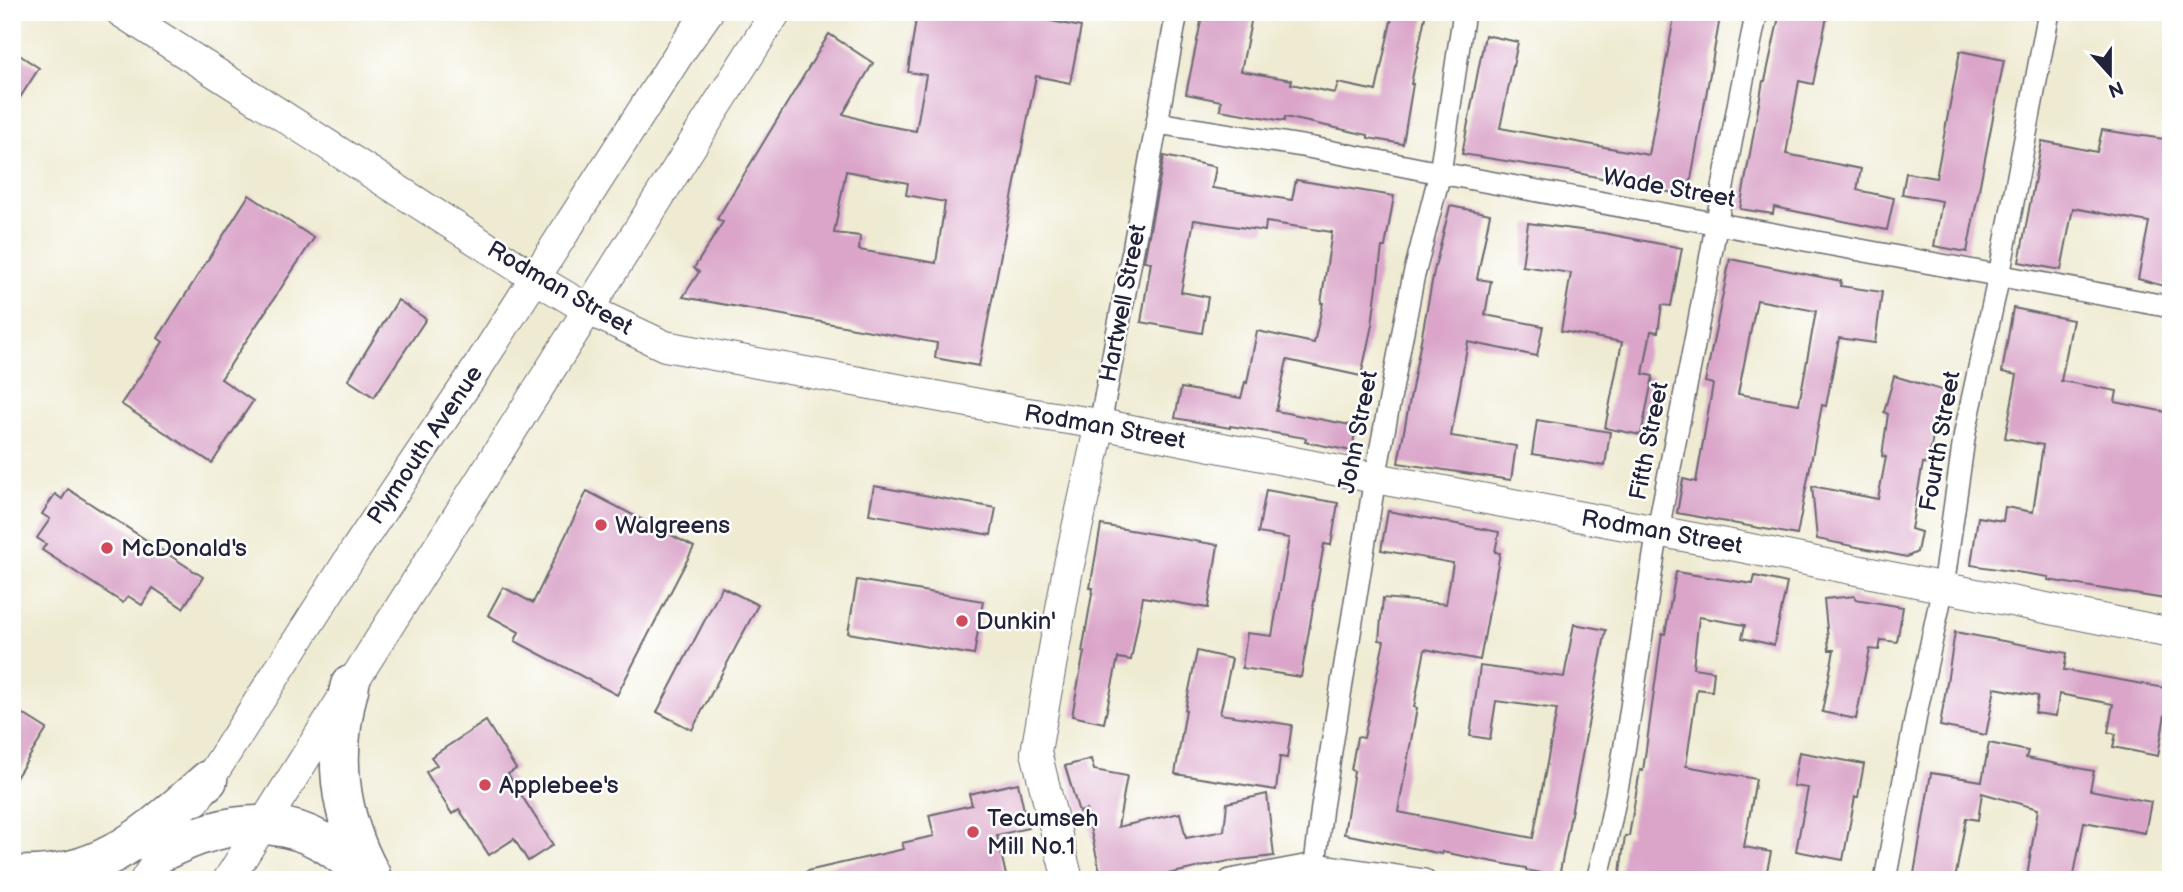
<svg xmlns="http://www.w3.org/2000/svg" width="2183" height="892" font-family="'Balsamiq Sans',sans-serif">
	<rect width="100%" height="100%" fill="#fff"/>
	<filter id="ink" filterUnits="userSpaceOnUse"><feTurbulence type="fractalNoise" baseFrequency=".0143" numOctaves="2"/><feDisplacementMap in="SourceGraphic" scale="14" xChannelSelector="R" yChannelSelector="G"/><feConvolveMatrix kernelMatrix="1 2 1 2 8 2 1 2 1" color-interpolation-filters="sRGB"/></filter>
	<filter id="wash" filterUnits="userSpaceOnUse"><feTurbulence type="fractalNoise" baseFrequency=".00686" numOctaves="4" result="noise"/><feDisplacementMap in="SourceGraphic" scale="28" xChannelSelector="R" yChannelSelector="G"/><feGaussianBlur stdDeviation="1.57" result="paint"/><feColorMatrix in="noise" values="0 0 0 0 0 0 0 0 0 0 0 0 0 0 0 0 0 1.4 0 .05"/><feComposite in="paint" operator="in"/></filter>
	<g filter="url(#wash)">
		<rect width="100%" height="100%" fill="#efebd3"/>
		<g id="blocks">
			<g fill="#daa5c9" fill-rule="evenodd">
				<path d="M917 12H1007L1081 27 1070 83 1036 76 979 366 935 358 937 343 683 297 699 272 694 268 723 222 717 219 829 34 873 63 843 114 872 123 916 131 926 75 908 72ZM846 171 908 183 906 195 945 202 936 263 859 250 860 236 834 233Z"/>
				<path d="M1203 12H1253L1241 71 1292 80 1291 84 1335 93 1338 83 1376 91 1393 12H1426L1411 84H1413L1403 144 1368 138V135L1285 117 1284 121 1220 110 1221 101 1186 94Z"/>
				<path d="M1675 12H1721L1688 196 1568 171 1462 154 1485 35 1518 42 1500 128 1649 155Z"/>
				<path d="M1780 12H1828L1813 84 1799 81 1786 154 1861 169 1857 190 1894 198 1887 230 1774 207 1773 214 1740 209 1763 81H1765Z"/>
				<path d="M12 50 39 68 12 110Z"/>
				<path d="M1960 51 2004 60 1967 252 1934 246 1942 201 1902 194 1906 173 1936 178Z"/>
				<path d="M2102 130 2171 140V288L2138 279 2149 222 2073 208 2061 270 2019 262 2042 141 2097 152Z"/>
				<path d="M1164 156 1216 167 1212 188 1292 200 1296 180 1394 196 1385 247H1382L1372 325 1361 376 1287 360 1276 411 1356 426 1352 451 1305 442 1306 438 1230 426V428L1175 418 1181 388 1241 398 1245 382 1247 383 1257 331 1314 343 1323 303H1321L1332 232 1266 222 1265 231 1194 220 1181 292 1208 297 1202 333 1141 322 1151 262 1144 261Z"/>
				<path d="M249 195 314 238 221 379 253 401 212 463 121 404 163 342 158 338Z"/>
				<path d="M1450 206 1490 214 1477 279 1491 281 1485 315 1543 326 1537 356 1468 342 1451 436 1516 446 1511 480 1398 463 1434 271Z"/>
				<path d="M1528 223 1603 233 1682 248 1671 306 1662 305 1658 332 1651 331 1643 374 1653 376 1641 435 1605 428 1622 342 1561 331 1571 273 1522 266Z"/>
				<path d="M1730 259 1841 281 1840 286 1882 292 1875 343 1839 338 1826 406 1822 405 1797 535 1677 513 1683 479 1696 482 1713 384 1705 382ZM1757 300 1816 311 1799 404 1738 394Z"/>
				<path d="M398 300 426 319 374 397 348 380Z"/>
				<path d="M2013 308 2073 320 2061 381 2117 391 2115 402 2171 413V600L2048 580 2049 577 1971 565 1978 517 2003 521 2005 507 2033 512 2043 445 2005 438 2017 375 2002 372Z"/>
				<path d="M1894 376 1945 391 1933 436 1928 464 1923 463 1911 529 1921 532 1917 552 1907 557 1817 539 1812 486 1878 499 1886 457 1882 456 1888 414 1884 412Z"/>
				<path d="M1537 420 1610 432 1605 466 1532 454Z"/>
				<path d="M874 486 996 508 991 535 869 514Z"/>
				<path d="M68 489 203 577 183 608 153 588 142 605 128 596 123 603 42 550 46 544 37 538 50 519 42 514 55 494 62 499Z"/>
				<path d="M1266 490 1338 503 1331 545 1324 544 1301 677 1242 668 1247 633 1272 636 1289 538 1258 533Z"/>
				<path d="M587 491 694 547 617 695 515 641 519 632 488 615 503 587 533 603Z"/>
				<path d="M1388 511 1499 532 1495 552 1500 553 1480 660 1425 649 1414 707 1417 708 1398 812 1533 838 1557 709 1496 701 1490 739 1470 736 1480 666 1564 677 1574 624 1606 630 1559 877 1526 870V868L1442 852V854L1344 834 1354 771 1351 770 1357 737 1364 738 1384 641 1379 640 1383 598 1446 604 1453 563 1381 550Z"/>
				<path d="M1101 525 1218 545 1208 608 1143 597 1131 660 1118 658 1104 723 1072 716 1084 652H1082L1093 588H1090Z"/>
				<path d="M1676 572 1753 584 1755 576 1787 583 1774 645 1742 638 1745 625 1699 617 1693 668 1714 671 1712 691 1697 689 1686 766 1756 779 1744 847 1771 852 1765 880H1619L1625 836H1629L1640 770 1643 771 1662 633 1665 634Z"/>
				<path d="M857 580 983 601 974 655 848 633Z"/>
				<path d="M722 587 758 605 692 730 657 712Z"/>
				<path d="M1855 596V599L1903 607 1897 642 1881 640 1879 650 1870 649 1856 719 1822 712 1834 650H1829L1824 599Z"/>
				<path d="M1955 632 2067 653 2064 670 2171 689V715L2165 714 2158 756 2113 747 2116 734 2108 732 2113 704 2059 694 2056 716 2035 713 2038 696 1995 688 1986 735 1940 726Z"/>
				<path d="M1197 651 1232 659 1220 714 1292 725 1287 758 1280 757 1276 790 1175 774 1186 710H1185Z"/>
				<path d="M12 707 47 729 12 784Z"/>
				<path d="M486 721 516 769 508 774 553 845 528 861 514 839 489 855 459 809 452 814 426 772 437 765 431 757Z"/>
				<path d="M1989 743 2028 751 2026 758 2094 771 2090 790 2151 802 2145 833 2084 822 2073 880H2047L2027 876 2038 809 1982 793 1978 820 1966 818 1955 880 1914 874 1931 773 1982 781Z"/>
				<path d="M1799 752 1864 764 1858 797H1855L1843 860 1796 851 1808 788 1793 786Z"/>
				<path d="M1091 759 1094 770 1127 776 1118 827 1180 813 1186 838 1224 831 1227 803 1267 794 1274 856 1229 861 1140 880H1102L1086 810 1079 812 1065 766Z"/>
				<path d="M1018 783 1028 828 997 835 1007 880H808L807 871 904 849 902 843 934 836 929 815 972 805 969 794Z"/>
			</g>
		</g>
	</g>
	<g filter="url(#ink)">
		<use href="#blocks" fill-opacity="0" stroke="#6a6870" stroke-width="2"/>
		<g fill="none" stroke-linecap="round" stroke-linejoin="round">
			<defs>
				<g id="minor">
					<path d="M1157 123 1308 147 1440 173 2171 307"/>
					<path d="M1100 424 1157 123 1177 12"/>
					<path d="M1315 864 1322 807 1375 478 1413 279 1440 173 1464 12"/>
					<path d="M1230 880 1315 864 1424 880"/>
					<path d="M1597 880C1627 765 1638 648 1658 531 1672 453 1689 376 1703 298 1721 202 1736 107 1757 12"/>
					<path d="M1885 880 1918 705 1943 587 1965 432 1999 276 2049 12"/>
				</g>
				<g id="secondary">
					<path d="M121 12 535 278 589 310 665 346 1022 412 1100 424 1375 478 1731 545 2171 633"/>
					<path d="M196 800 356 549 474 373 680 52 708 12"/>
					<path d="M145 880 173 836"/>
					<path d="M228 880 776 12"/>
					<path d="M1068 880 1036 752 1067 574 1100 424"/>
				</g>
				<g id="motorway">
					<path d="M350 685C332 752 337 813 371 875"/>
					<path d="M162 852C237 813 309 811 367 880"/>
					<path d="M12 875C100 880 146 834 208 780"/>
				</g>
			</defs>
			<use href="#minor" stroke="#6a6870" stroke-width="24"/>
			<use href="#secondary" stroke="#6a6870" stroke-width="32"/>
			<use href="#motorway" stroke="#6a6870" stroke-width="41"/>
			<use href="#minor" stroke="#fff" stroke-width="21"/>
			<use href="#secondary" stroke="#fff" stroke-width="30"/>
			<use href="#motorway" stroke="#fff" stroke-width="38"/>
		</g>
	</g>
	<g fill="#d1495b" stroke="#fff" stroke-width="2.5">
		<circle cx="601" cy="525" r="7"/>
		<circle cx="107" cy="548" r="7"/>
		<circle cx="962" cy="621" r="7"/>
		<circle cx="485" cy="785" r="7"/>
		<circle cx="973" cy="832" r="7"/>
	</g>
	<g text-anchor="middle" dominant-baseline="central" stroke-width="5" stroke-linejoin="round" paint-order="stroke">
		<g font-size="24" fill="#22223b" stroke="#fff">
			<text transform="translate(1669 188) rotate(10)">Wade Street</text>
			<text transform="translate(560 288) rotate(30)">Rodman Street</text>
			<text transform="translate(1123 303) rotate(-79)">Hartwell Street</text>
			<text transform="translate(1105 427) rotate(10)">Rodman Street</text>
			<text transform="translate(1358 432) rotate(-79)">John Street</text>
			<text transform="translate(1649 441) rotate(-79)">Fifth Street</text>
			<text transform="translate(1940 441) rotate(-80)">Fourth Street</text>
			<text transform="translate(425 445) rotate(-56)">Plymouth Avenue</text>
			<text transform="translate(1662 532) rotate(10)">Rodman Street</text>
		</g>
		<g font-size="24" fill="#22223b" stroke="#fff" text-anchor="start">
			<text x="615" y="525">Walgreens</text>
			<text x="121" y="548">McDonald's</text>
			<text x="976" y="621">Dunkin'</text>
			<text x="499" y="785">Applebee's</text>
			<text x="987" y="818">Tecumseh<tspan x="987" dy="28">Mill No.1</tspan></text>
		</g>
	</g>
	<rect width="2183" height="892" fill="none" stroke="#fff" stroke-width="42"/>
	<g transform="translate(2110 74) rotate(159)" stroke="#ffffff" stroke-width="5" paint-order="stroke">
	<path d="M0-5L12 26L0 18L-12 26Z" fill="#22223b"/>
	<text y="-10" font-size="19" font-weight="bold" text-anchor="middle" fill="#22223b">N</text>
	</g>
</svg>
